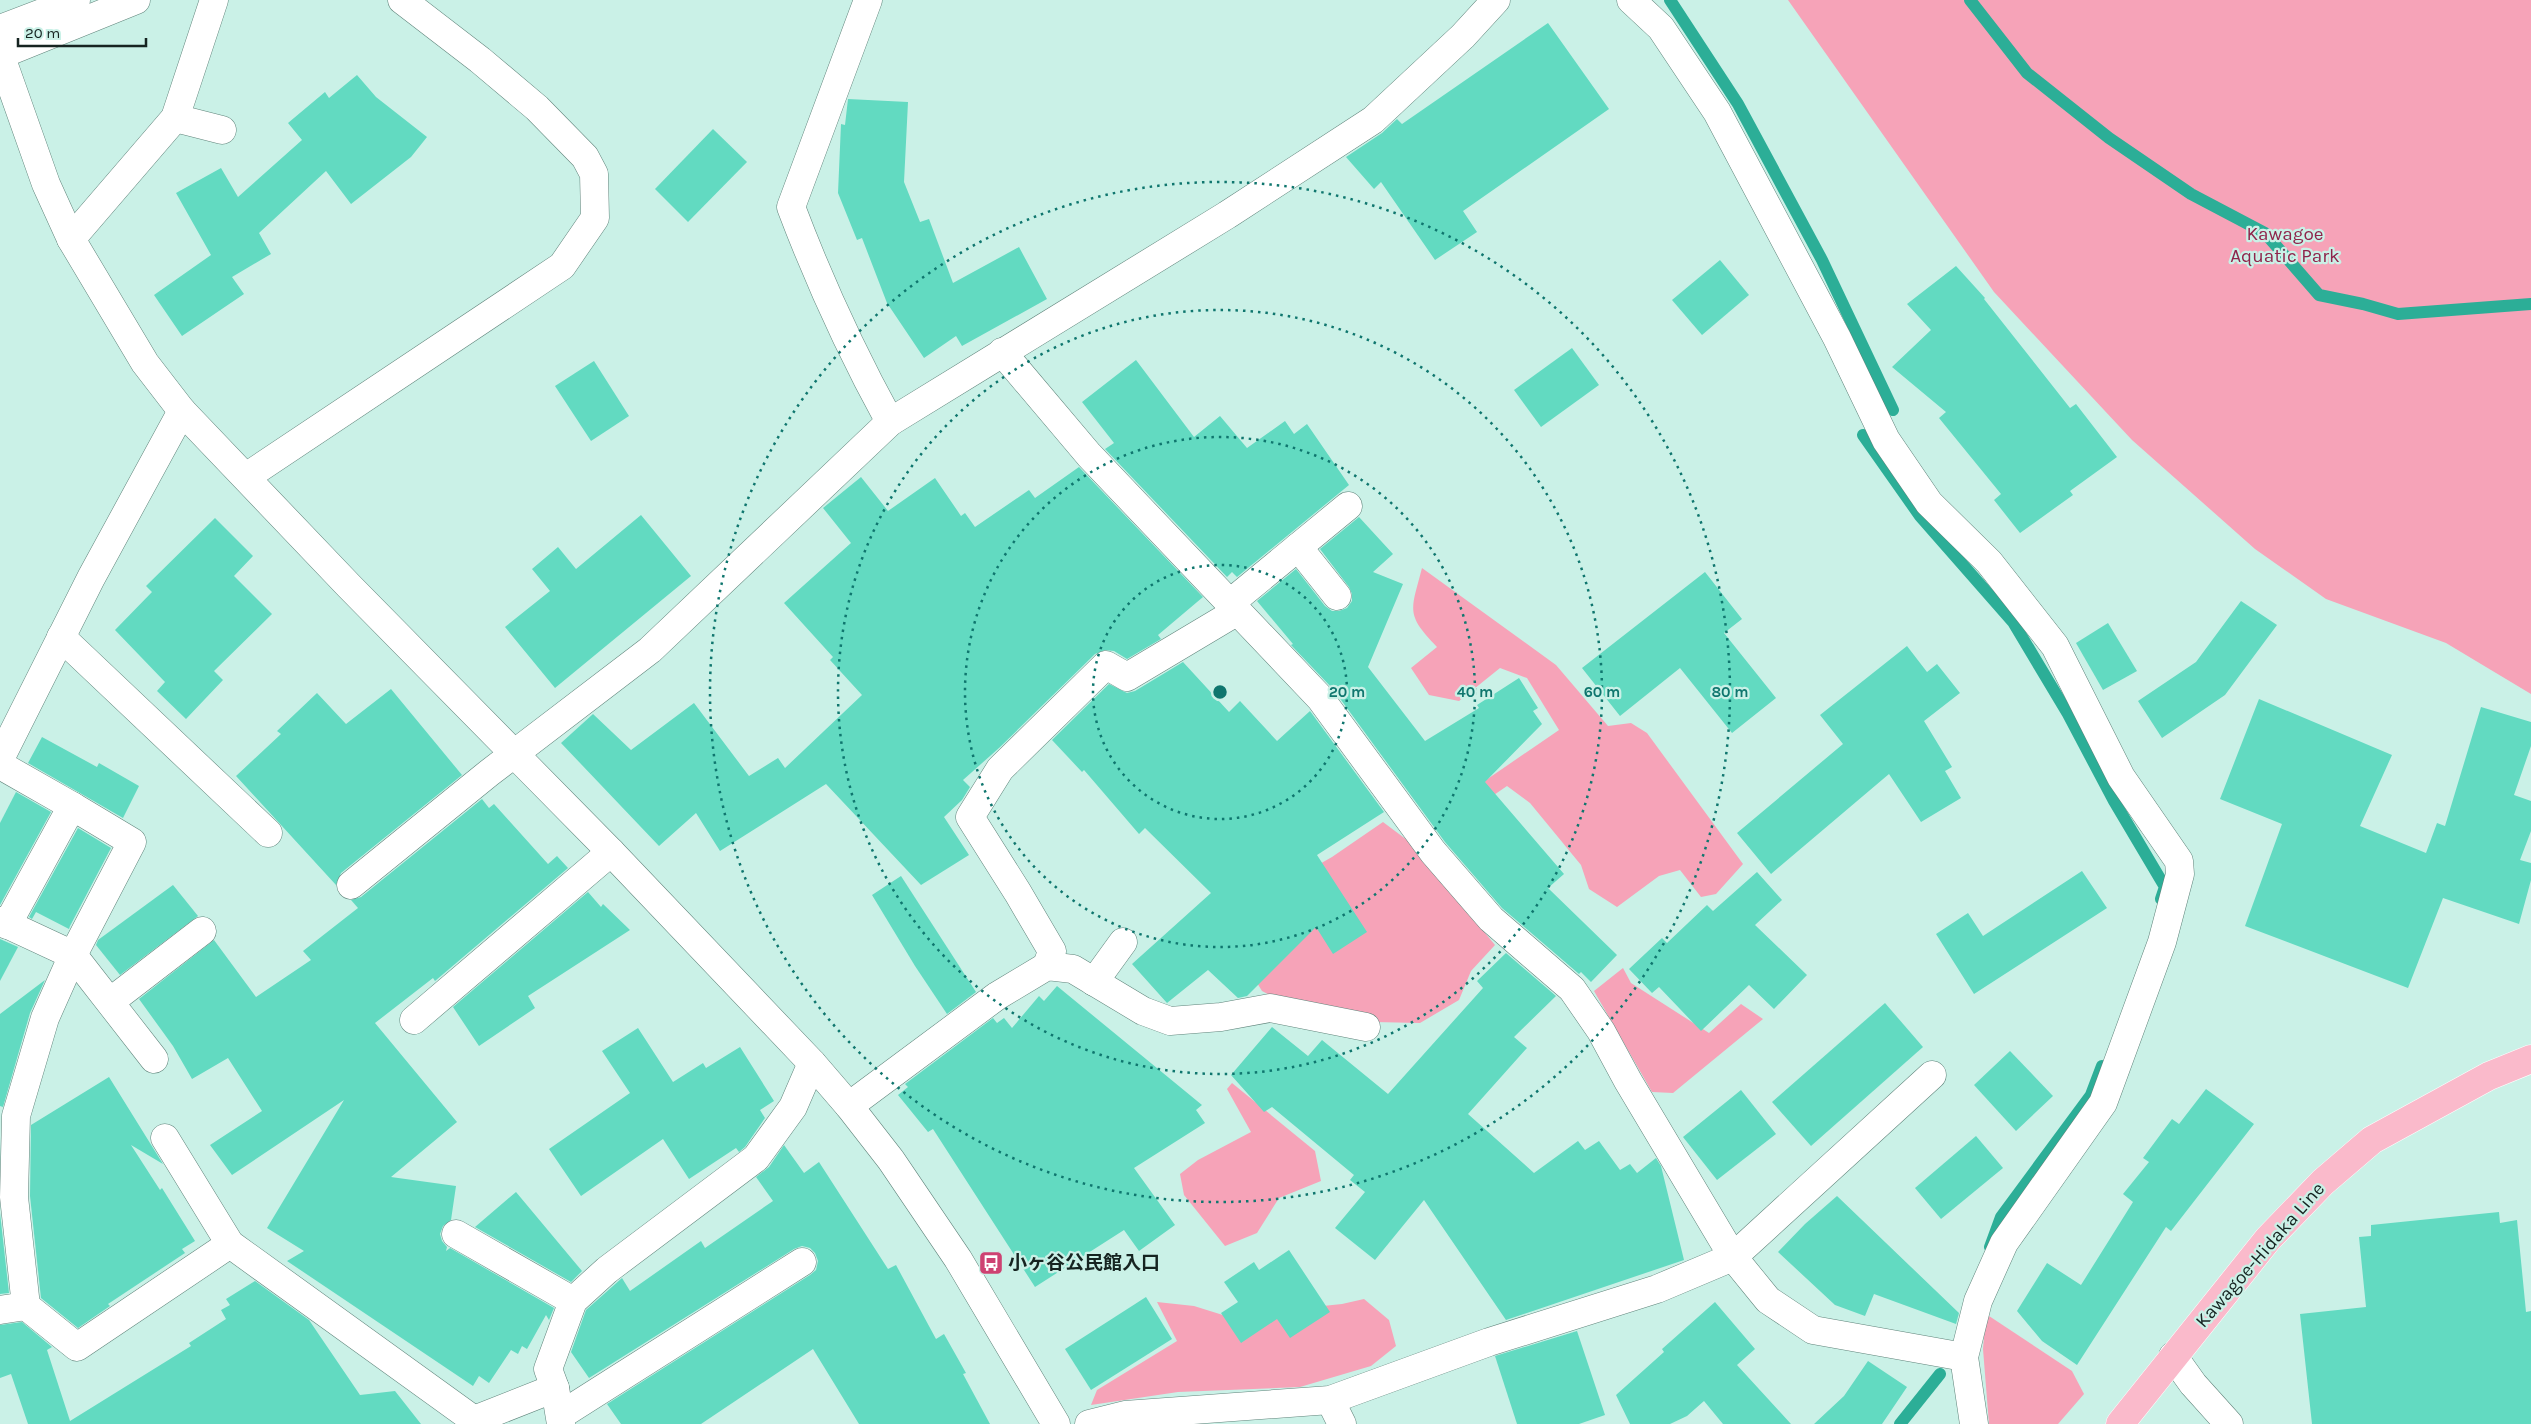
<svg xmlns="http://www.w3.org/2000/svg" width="2531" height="1424" font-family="Karla,'Noto Sans JP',sans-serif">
	<rect width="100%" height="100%" fill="#caf1e7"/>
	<g fill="#f6a3b8">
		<path d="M1788 0H2531V694L2446 643 2326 599 2255 549 2132 440 1994 292Z"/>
		<path d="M1422 568 1556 665 1608 726 1631 723 1647 733 1743 864 1716 894 1701 897 1680 870 1659 876 1617 907 1589 889 1581 865 1530 803 1507 786 1440 832 1429 819 1559 730 1527 678 1500 668 1459 701 1429 695 1411 668 1437 647C1405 614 1411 611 1422 568Z"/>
		<path d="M1383 822 1411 843 1495 945 1471 971 1459 1000 1420 1023 1374 1022 1279 1000 1262 991 1237 950 1272 891 1332 857Z"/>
		<path d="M1623 968 1631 983 1709 1033 1741 1004 1763 1019 1673 1093 1652 1092 1594 991Z"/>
		<path d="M1232 1083 1315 1151 1321 1181 1279 1198 1257 1233 1225 1246 1184 1195 1180 1174 1198 1160 1251 1132 1227 1089Z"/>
		<path d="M1364 1299 1389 1320 1396 1346 1371 1366 1300 1387 1178 1392 1091 1405 1097 1390 1177 1341 1157 1302 1194 1306 1226 1316 1342 1304Z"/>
		<path d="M1986 1314 2072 1371 2084 1394 2058 1424H1989L1983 1349Z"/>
	</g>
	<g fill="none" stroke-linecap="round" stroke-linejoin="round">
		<g stroke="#2cae97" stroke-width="12">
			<path d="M1670 0 1738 104 1822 260 1893 410"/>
			<path d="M1970 0 2027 73 2109 138 2191 194 2265 233 2319 295 2363 304 2398 314 2531 304"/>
			<path d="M1863 435 1920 516 2013 622 2068 714 2114 801 2165 887 2161 899"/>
			<path d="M1990 1247 2001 1217 2091 1095 2102 1066"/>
			<path d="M1900 1424 1940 1374"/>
		</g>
	</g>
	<g fill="#62dac1">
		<path d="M1548 23 1609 109 1463 211 1477 232 1435 260 1381 182 1374 189 1346 157 1382 133 1397 119 1402 124Z"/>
		<path d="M357 75 376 97 427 137 411 157 351 204 326 171 259 233 271 254 232 277 244 294 182 336 154 295 211 255 176 193 221 168 238 197 302 140 288 123 325 92 329 98Z"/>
		<path d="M848 99 908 102 904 182 920 222 929 219 953 283 1019 247 1047 299 962 346 956 336 924 358 887 303 862 238 857 240 838 193 841 124 845 125Z"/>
		<path d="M713 129 747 162 688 222 655 189Z"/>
		<path d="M1720 260 1749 295 1702 335 1672 300Z"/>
		<path d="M1956 266 1985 298 1984 299 2070 408 2076 404 2117 457 2070 491 2073 495 2020 533 1994 500 2001 494 1939 418 1946 412 1892 367 1931 330 1907 304Z"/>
		<path d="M1572 348 1599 385 1541 427 1514 390Z"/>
		<path d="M1136 360 1194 437 1220 416 1247 448 1285 421 1294 434 1307 424 1349 485 1237 577 1232 572 1227 577 1105 449 1114 443 1082 402Z"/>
		<path d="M594 361 629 416 591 441 555 386Z"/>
		<path d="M1079 467 1203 597 1158 635 1161 639 1127 659 1114 651 1105 650 1095 654 999 748 963 780 970 787 962 800 944 817 969 855 921 885 826 784 720 851 696 813 659 846 561 743 593 714 631 750 694 703 749 776 778 758 785 768 862 695 830 660 833 657 784 603 851 543 823 508 861 477 888 511 935 478 961 516 965 513 975 527 1029 490 1035 498Z"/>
		<path d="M641 515 691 576 555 688 505 627 550 591 532 569 558 547 576 569Z"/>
		<path d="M1359 517 1393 554 1373 572 1403 584 1368 667 1425 741 1479 708 1477 705 1519 678 1538 708 1533 711 1542 724 1485 782 1564 874 1548 888 1617 955 1591 982 1581 972 1579 974 1502 908 1445 842 1333 689 1291 645 1293 644 1257 601 1296 569 1325 606 1332 611H1339L1347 608 1352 601V594L1349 587 1320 549Z"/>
		<path d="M215 518 253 556 234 576 272 614 214 671 223 680 186 719 157 691 165 682 115 630 152 592 146 586Z"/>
		<path d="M1705 572 1742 619 1724 633 1776 698 1732 733 1680 668 1620 716 1582 668Z"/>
		<path d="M2241 601 2277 625 2225 695 2162 738 2138 701 2196 662Z"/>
		<path d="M2108 623 2137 671 2103 690 2076 643Z"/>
		<path d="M1907 646 1927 672 1937 664 1960 693 1924 721 1952 767 1945 771 1961 798 1921 822 1889 774 1771 874 1737 833 1843 744 1820 715Z"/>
		<path d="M1183 662 1229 712 1240 701 1277 741 1310 711 1384 812 1317 855 1367 932 1333 954 1316 927 1247 996 1238 998 1208 970 1167 1003 1132 964 1211 893 1145 828 1139 834 1084 770 1082 772 1052 740 1109 684 1127 693 1135 691Z"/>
		<path d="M391 689 462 775 341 873 336 885 236 776 281 734 277 731 317 693 346 724Z"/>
		<path d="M2259 699 2392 755 2360 826 2426 853 2437 823 2445 826 2481 707 2531 722V746L2514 795 2531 801V831L2520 860 2531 863V880L2519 924 2443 898 2408 988 2245 926 2282 824 2220 799Z"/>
		<path d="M42 737 97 767 99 763 139 786 123 818 28 763Z"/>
		<path d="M16 792 51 812 0 905V823Z"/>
		<path d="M482 799 489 808 494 804 548 864 557 856 568 868 435 981 433 978 375 1023 457 1122 391 1177 456 1186 451 1220 443 1226 440 1234 442 1241 447 1247 446 1251 450 1248 554 1308 549 1320 546 1315 527 1349 522 1346 518 1354 511 1350 489 1383 479 1376 473 1386 287 1261 304 1251 267 1228 344 1100 232 1175 210 1145 262 1111 228 1058 192 1079 173 1046 139 999 214 940 256 997 311 960 303 951 358 908 351 900 361 897Z"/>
		<path d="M78 828 111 848 70 926 69 929 36 912 32 919 29 917Z"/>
		<path d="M2082 871 2107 908 1974 994 1936 934 1968 913 1983 936Z"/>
		<path d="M1757 872 1782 900 1755 925 1807 975 1774 1009 1749 985 1701 1031 1659 987 1652 993 1629 969 1662 938 1667 943 1707 905 1713 911Z"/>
		<path d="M901 876 976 992 947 1014 915 966 872 895Z"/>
		<path d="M173 885 198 916 120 975 96 945 98 940Z"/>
		<path d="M588 892 601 907 603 904 630 930 528 996 535 1008 479 1046 453 1007Z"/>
		<path d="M0 939 18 947 0 981Z"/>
		<path d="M1506 953 1556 996 1514 1037 1527 1048 1468 1114 1534 1173 1578 1141 1585 1150 1599 1141 1620 1170 1630 1164 1637 1173 1656 1158 1661 1166 1684 1260 1506 1320 1424 1200 1375 1260 1335 1228 1365 1192 1350 1180 1354 1175 1272 1107 1264 1112 1231 1075 1272 1027 1308 1056 1322 1040 1388 1094 1483 988 1477 981Z"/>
		<path d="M45 980 30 1013 3 1107 0 1106V1014Z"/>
		<path d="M1057 986 1202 1105 1196 1110 1205 1123 1134 1168 1175 1225 1139 1251 1124 1230 1035 1287 933 1129 928 1132 898 1095 908 1087 905 1084 993 1018 997 1023 1004 1018 1012 1028 1039 996 1044 1001Z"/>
		<path d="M1885 1003 1923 1047 1811 1146 1772 1102Z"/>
		<path d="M638 1028 673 1082 703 1063 706 1068 740 1047 774 1101 760 1110 765 1118 745 1147 739 1152 736 1148 689 1179 663 1139 581 1196 549 1149 630 1093 602 1051Z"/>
		<path d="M2010 1051 2053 1096 2016 1131 1974 1085Z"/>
		<path d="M109 1077 163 1164 131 1145 160 1190 162 1188 195 1241 182 1249 185 1253 108 1304 110 1306 78 1328 41 1298 30 1196 31 1125Z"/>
		<path d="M2206 1089 2254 1124 2171 1231 2166 1227 2077 1365 2042 1341 2017 1311 2047 1263 2081 1285 2133 1202 2123 1194 2149 1162 2143 1158 2172 1119 2179 1124Z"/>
		<path d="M1741 1090 1776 1134 1717 1180 1683 1137Z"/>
		<path d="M1976 1136 2003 1168 1941 1219 1915 1188Z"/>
		<path d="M784 1145 804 1173 819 1162 888 1269 896 1265 936 1339 944 1334 966 1373 963 1374 990 1424H859L813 1349 701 1424H621L607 1404 810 1275 816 1270 818 1261 815 1253 810 1248 802 1246 794 1249 589 1378 571 1352 586 1310 622 1278 630 1291 701 1241 705 1248 773 1201 756 1177 769 1167Z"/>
		<path d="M516 1192 582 1271 585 1268 571 1282 475 1227Z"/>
		<path d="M1837 1196 1959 1313 1956 1324 1874 1294 1865 1316 1835 1305 1778 1252 1805 1224Z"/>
		<path d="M2499 1212 2500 1223 2517 1220 2526 1312 2531 1311V1424H2312L2300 1314 2366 1307 2359 1237 2371 1236V1225Z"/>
		<path d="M0 1213 9 1293 0 1294Z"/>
		<path d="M1289 1250 1330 1312 1290 1338 1277 1319 1241 1343 1221 1313 1238 1302 1224 1282 1254 1262 1259 1270Z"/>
		<path d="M255 1281 309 1320 360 1395 395 1391 421 1424H28L11 1374 0 1378V1325L22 1322 52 1347 47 1350 70 1421 191 1346 189 1343 226 1319 221 1310 230 1305 226 1299Z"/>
		<path d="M1146 1297 1172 1339 1091 1390 1065 1349Z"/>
		<path d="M1715 1302 1755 1349 1737 1365 1791 1424H1723L1704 1401 1687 1416 1670 1424H1630L1616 1395 1664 1352 1662 1349Z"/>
		<path d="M1577 1331 1605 1415 1579 1424H1517L1495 1356Z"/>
		<path d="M1868 1361 1907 1387 1882 1424H1814L1844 1396Z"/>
	</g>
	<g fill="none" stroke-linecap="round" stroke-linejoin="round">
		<defs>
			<g id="minor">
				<path d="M868 0 791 207C819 281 852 353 890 422"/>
				<path d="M1631 0 1661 28 1717 112 1837 338 1886 440 1929 503 1989 562 2055 646 2121 777 2179 861 2180 874 2162 942 2103 1103 2004 1243 1978 1301 1964 1357 1974 1424"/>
				<path d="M0 29 76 0"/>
				<path d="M0 54 46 184 71 239 145 363 182 411 349 586 611 852 812 1063 849 1106 891 1160 958 1259 1056 1424"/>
				<path d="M0 55 136 0"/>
				<path d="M175 118 222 130"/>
				<path d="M71 239 175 118 214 0"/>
				<path d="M1002 352 1089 455 1320 698 1433 852 1491 919 1572 989 1601 1031 1628 1081 1733 1257 1768 1300 1813 1330 1964 1357"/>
				<path d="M246 477 562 266 595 218 594 174 585 157 537 108 480 60 402 0"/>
				<path d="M1298 547 1337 596"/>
				<path d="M1229 604 1348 506"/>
				<path d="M61 637 268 833"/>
				<path d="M0 759 91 578 182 411"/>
				<path d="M0 765 72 806"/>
				<path d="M351 885 489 773 650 650 890 422 1227 215 1373 120 1463 36 1496 0"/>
				<path d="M0 921 73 955 154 1059"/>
				<path d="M1047 966 1052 951 1018 893 970 817 1000 769 1106 665 1127 677 1236 612"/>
				<path d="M1094 982 1123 942"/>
				<path d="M111 1001 202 931"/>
				<path d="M414 1020 611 852"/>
				<path d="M849 1106 997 996 1047 966 1073 969 1143 1011 1170 1021 1221 1017 1270 1008 1366 1027"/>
				<path d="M165 1138 230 1244 474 1420"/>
				<path d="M456 1234 573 1301"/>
				<path d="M26 1306 77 1347 230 1244"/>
				<path d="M0 1310 26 1306 14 1197 16 1116 45 1018 73 955 132 842 72 806 7 925"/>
				<path d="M2173 1356 2193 1384 2229 1424"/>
				<path d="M1330 1400 1342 1424"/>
				<path d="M561 1415 802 1262"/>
				<path d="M471 1424 474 1420 555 1388"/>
				<path d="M561 1424 555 1388 548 1369 573 1301 607 1270 756 1158 793 1107 812 1063"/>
				<path d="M1089 1424 1125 1415 1330 1400 1489 1342 1657 1289 1733 1257 1932 1075"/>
			</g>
			<path id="major" d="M2120 1424 2268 1239 2323 1182 2372 1140 2489 1076 2531 1059"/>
		</defs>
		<use href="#minor" stroke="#60847b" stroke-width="29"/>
		<use href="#major" stroke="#fff" stroke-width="29"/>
		<use href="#minor" stroke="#fff" stroke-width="28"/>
		<use href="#major" stroke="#fabacb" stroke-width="28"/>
	</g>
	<g fill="none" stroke="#0f766e" stroke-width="2.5" stroke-dasharray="2.5 5">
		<circle cx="1220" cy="692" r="127"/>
		<circle cx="1220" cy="692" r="255"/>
		<circle cx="1220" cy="692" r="382"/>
		<circle cx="1220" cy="692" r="510"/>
	</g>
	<defs>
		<symbol id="bus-square" viewBox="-11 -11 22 22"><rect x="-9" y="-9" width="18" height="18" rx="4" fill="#ce4272" stroke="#caf1e7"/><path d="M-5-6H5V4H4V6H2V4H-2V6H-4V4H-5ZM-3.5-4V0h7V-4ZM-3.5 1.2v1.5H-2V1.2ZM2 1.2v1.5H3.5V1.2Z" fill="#fff"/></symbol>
	</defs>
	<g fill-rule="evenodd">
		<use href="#bus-square" x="977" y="1249" width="28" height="28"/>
	</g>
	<g text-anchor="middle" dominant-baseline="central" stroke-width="4.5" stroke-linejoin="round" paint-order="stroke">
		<g font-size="19" fill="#8f244b" stroke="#caf1e7">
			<text x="2285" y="234">Kawagoe<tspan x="2285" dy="22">Aquatic Park</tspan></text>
		</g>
		<g font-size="19" fill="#162421" stroke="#caf1e7">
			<text transform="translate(2260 1255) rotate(-49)">Kawagoe-Hidaka Line</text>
		</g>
		<g font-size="19" font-weight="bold" fill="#162421" stroke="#caf1e7" text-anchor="start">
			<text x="1008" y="1263">小ヶ谷公民館入口</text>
		</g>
	</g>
	<circle cx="1220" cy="692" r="8" fill="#0f766e" stroke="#caf1e7" stroke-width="2.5"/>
	<g font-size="15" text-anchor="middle" font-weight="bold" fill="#0f766e" stroke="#caf1e7" stroke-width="4.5" stroke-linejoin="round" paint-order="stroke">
		<text x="1347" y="697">20 m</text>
		<text x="1475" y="697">40 m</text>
		<text x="1602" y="697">60 m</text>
		<text x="1730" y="697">80 m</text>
	</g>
	<path d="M18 38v8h128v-8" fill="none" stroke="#162421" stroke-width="2.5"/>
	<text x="25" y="38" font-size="15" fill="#162421" stroke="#caf1e7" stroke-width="4" paint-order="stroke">20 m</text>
</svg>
